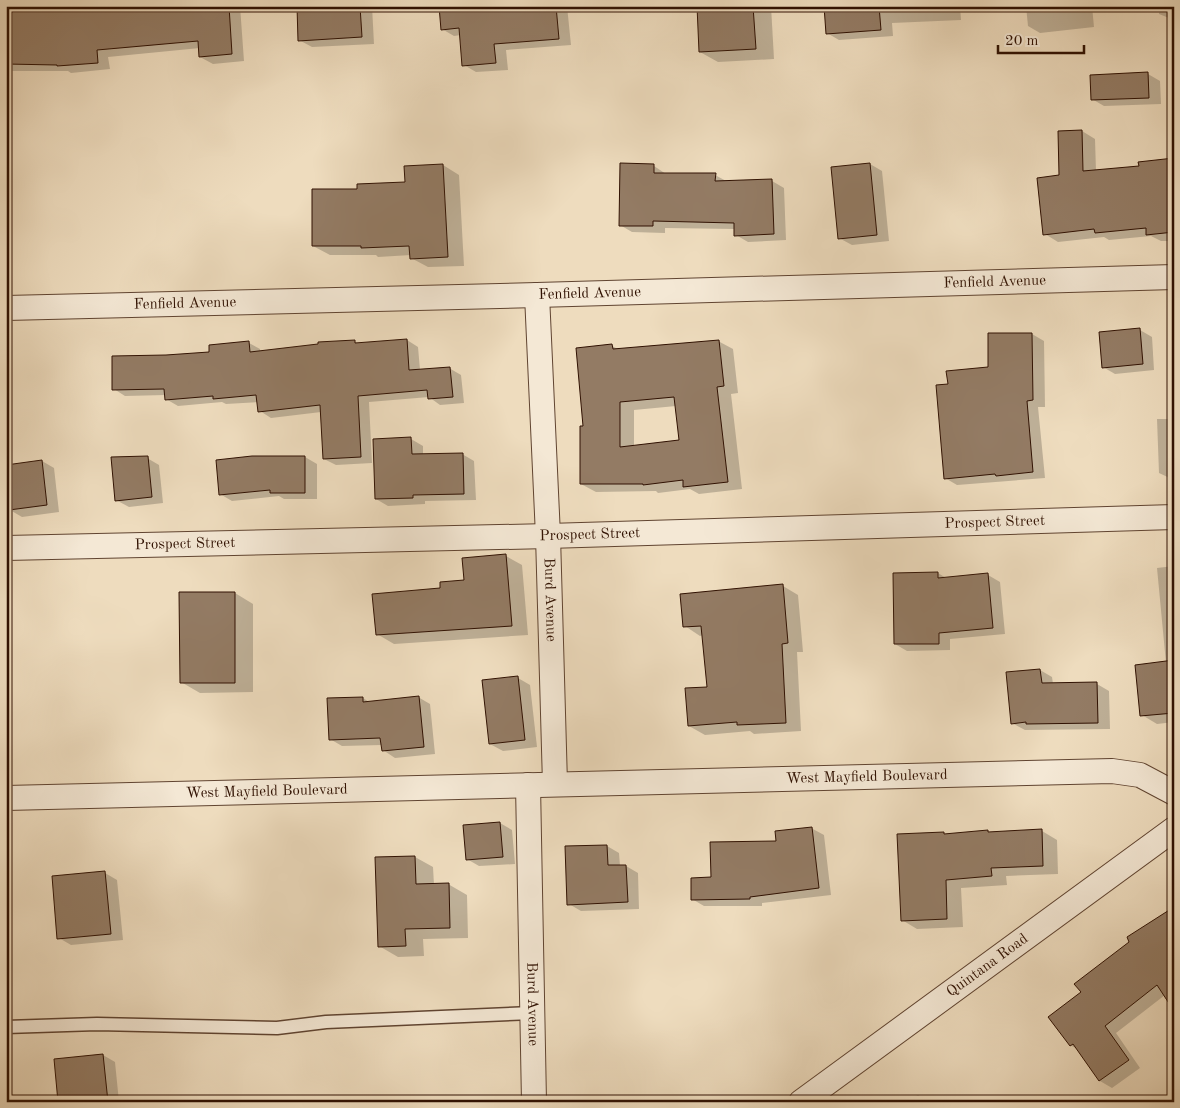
<svg xmlns="http://www.w3.org/2000/svg" width="1180" height="1108" font-family="'Old Standard TT',serif">
	<rect width="100%" height="100%" fill="#eedcbe"/>
	<filter id="stains"><feTurbulence type="fractalNoise" baseFrequency=".004" numOctaves="4"/><feColorMatrix values="0 0 0 0 .2 0 0 0 0 .09 0 0 0 0 .02 0 0 0 .5 -.17"/></filter>
	<radialGradient id="worn" r=".72"><stop offset=".6" stop-color="#630" stop-opacity="0"/><stop offset="1" stop-color="#630" stop-opacity=".3"/></radialGradient>
	<g fill="#0003" fill-rule="evenodd">
		<path d="M6 6H240L244 61 213 64 200 57V48L108 57 110 69 71 73 68 71H6Z"/>
		<path d="M298 6H372L374 44 312 47 299 40Z"/>
		<path d="M440 6H567L571 45 506 50 508 70 476 72 464 65 461 35 454 36 442 29Z"/>
		<path d="M698 6H771L774 59 718 62 700 52Z"/>
		<path d="M825 6H960L961 20 892 23 893 36 839 40 827 33Z"/>
		<path d="M1026 6H1092L1094 27 1040 33 1028 26Z"/>
		<path d="M1159 6H1174V20L1159 14Z"/>
		<path d="M1148 74 1160 81 1161 104 1104 106 1092 99Z"/>
		<path d="M1082 131 1095 139 1096 171 1140 167 1174 159V241H1161L1151 236 1109 240 1104 237 1058 242 1045 234 1060 176Z"/>
		<path d="M870 164 882 171 889 241 852 245 839 238Z"/>
		<path d="M443 165 459 175 464 266 428 267 411 258V255L378 257 376 255H330L313 246 406 183Z"/>
		<path d="M654 166 666 174 715 175 728 182 772 181 784 188 786 240 748 242 736 235 735 229 665 228V233L632 232 620 225Z"/>
		<path d="M1140 330 1152 337 1154 370 1115 374 1103 367Z"/>
		<path d="M1032 334 1044 341 1045 407H1038L1045 478 957 485 945 478 949 385 989 368Z"/>
		<path d="M407 340 418 347 420 370 449 368 461 375 464 403 440 405 429 397 369 402 372 463 336 465 324 459 321 412 271 418 260 411 258 402 226 404 222 402 178 406 166 399V395L125 396 114 389 166 356 211 353 249 343 260 349V352L354 341 359 344Z"/>
		<path d="M718 341 733 349 738 393 731 394 742 489 699 494 690 489 658 493 656 491 596 492 581 484 584 427 612 346 618 349ZM676 406 680 441 634 446V410Z"/>
		<path d="M1157 419H1174V480L1159 473Z"/>
		<path d="M411 439 423 446V455L462 454 474 461 476 500 425 501V504L388 506 376 499Z"/>
		<path d="M305 457 317 464V499H284L279 496 232 501 220 494Z"/>
		<path d="M147 458 159 465 163 503 129 507 116 500Z"/>
		<path d="M42 461 54 468 59 512 22 517 10 510Z"/>
		<path d="M506 556 522 565 528 635 394 644 377 634Z"/>
		<path d="M1174 566V722L1157 724 1142 715 1166 663 1157 568Z"/>
		<path d="M938 573 946 578 988 575 1000 582 1005 634 950 639V650L907 651 895 644Z"/>
		<path d="M783 586 798 595 803 652H797L801 731 754 734 750 731 705 735 689 726 708 688 703 635 700 636 685 626Z"/>
		<path d="M235 593 253 604V692L200 693 181 682Z"/>
		<path d="M1040 670 1052 677 1053 684H1097L1109 691 1110 729 1025 730 1012 723Z"/>
		<path d="M518 678 530 685 537 747 503 751 490 744Z"/>
		<path d="M418 697 430 704 435 754 395 758 383 750 382 745 342 746 330 739 363 698 369 702Z"/>
		<path d="M500 823 512 830 515 864 479 866 467 859Z"/>
		<path d="M811 828 824 835 831 895 762 903V906H704L692 899 712 879 778 842Z"/>
		<path d="M988 831 990 833 1042 831 1057 840 1058 874 1006 876 1007 885 961 888 963 927 917 929 902 920 943 833 945 835Z"/>
		<path d="M607 846 619 853 620 866H626L638 873 639 909 581 911 569 904Z"/>
		<path d="M415 857 433 867 434 885 448 884 467 895 468 938 423 939 424 956 398 957 379 946Z"/>
		<path d="M105 873 117 880 123 940 71 945 59 938Z"/>
		<path d="M1131 942 1165 995 1116 1033 1140 1068 1112 1088 1100 1081 1079 1050 1070 1045 1082 993Z"/>
		<path d="M103 1055 115 1062 119 1102H60L55 1060Z"/>
		<path d="M918 1095 929 1102H905Z"/>
	</g>
	<g fill="#937b64" stroke="#301102" fill-rule="evenodd">
		<path d="M6 6H229L232 54 199 57 198 41 97 50 98 63 57 66V65L6 64Z"/>
		<path d="M297 6H360L362 37 298 41Z"/>
		<path d="M439 6H556L559 39 494 44 496 63 462 66 459 28 441 30Z"/>
		<path d="M697 6H753L756 49 699 52Z"/>
		<path d="M824 6H879L881 30 826 34Z"/>
		<path d="M1148 72 1149 98 1091 100 1090 75Z"/>
		<path d="M1082 130 1083 171 1139 166 1138 162 1174 158V232L1146 235V228L1095 233 1094 229 1043 235 1037 178 1059 175 1058 131Z"/>
		<path d="M620 163 654 164V173H716L715 181 772 179 774 234 734 236V223L653 221V226H619Z"/>
		<path d="M870 163 877 235 838 239 831 167Z"/>
		<path d="M443 164 448 257 410 259 409 246 361 248V246H312V189H357V184L405 182 404 166Z"/>
		<path d="M1140 328 1143 364 1102 368 1099 332Z"/>
		<path d="M988 333H1032L1033 400 1027 401 1033 472 996 476 995 474 944 479 936 385 948 384 946 371 988 367Z"/>
		<path d="M407 339 409 370 450 367 453 397 428 399 427 390 358 396 361 457 323 459 320 405 258 412 256 395 213 399V396L165 400 164 389 112 390V356L166 355 209 352V345L249 341 250 352 318 344V342L355 340V343Z"/>
		<path d="M719 340 724 386 717 387 728 482 683 487V480L643 485V484H580V426H583L576 348 612 344 613 349ZM674 397 679 440 620 447V402Z"/>
		<path d="M411 437 412 454 463 453 464 494 413 495V498L375 499 373 439Z"/>
		<path d="M148 456 152 497 115 501 111 457Z"/>
		<path d="M252 456H305V493H270V490L219 495 216 460Z"/>
		<path d="M42 460 47 505 9 510 6 492V465Z"/>
		<path d="M506 554 512 626 376 635 372 594 440 588V582L464 580 462 558Z"/>
		<path d="M938 572V578L988 573 993 628 939 633V644H894L893 573Z"/>
		<path d="M783 584 788 643 782 644 786 723 737 725V722L688 726 685 688 707 687 701 626 683 627 680 594Z"/>
		<path d="M179 592H235V683H180Z"/>
		<path d="M1174 660V713L1140 716 1135 665Z"/>
		<path d="M1040 669 1042 683 1097 682 1098 723 1026 724V722L1011 724 1006 672Z"/>
		<path d="M518 676 525 740 489 744 482 680Z"/>
		<path d="M419 696 424 747 382 751 380 738 329 740 327 698 363 697V702Z"/>
		<path d="M500 822 503 857 466 860 463 825Z"/>
		<path d="M812 827 819 888 750 897V899L691 900V878L711 877 710 842 776 841 775 831Z"/>
		<path d="M1042 829 1043 866 991 868 992 876 946 880 947 919 901 921 897 834 944 832V834L988 830V832Z"/>
		<path d="M607 845 608 865H626L628 902 567 905 565 846Z"/>
		<path d="M415 856 416 884 449 883 450 928 405 929 406 946 378 947 375 857Z"/>
		<path d="M105 871 111 934 57 939 52 876Z"/>
		<path d="M1174 907V1011L1157 985 1105 1026 1129 1060 1099 1081 1073 1044 1070 1046 1048 1017 1081 992 1074 984 1129 942 1127 937Z"/>
		<path d="M103 1054 108 1102H58L54 1059Z"/>
	</g>
	<g fill="none" stroke-linecap="round" stroke-linejoin="round">
		<defs>
			<path id="lane" d="M6 1027 97 1024 277 1028 326 1022 532 1013"/>
			<g id="street">
				<path id="s1" d="M537 295 548 536 555 784"/>
				<path id="s2" d="M6 308 537 295 1174 277"/>
				<path id="s3" d="M6 548 548 536 1174 517"/>
				<path id="s4" d="M528 785 534 1102"/>
				<path id="s5" d="M6 798 1112 771 1140 775 1174 793"/>
				<path id="s6" d="M801 1102 1174 829"/>
			</g>
		</defs>
		<use href="#lane" stroke="#604431" stroke-width="15"/>
		<use href="#street" stroke="#604431" stroke-width="26"/>
		<use href="#lane" stroke="#f4e8d5" stroke-width="12"/>
		<use href="#street" stroke="#f4e8d5" stroke-width="24"/>
	</g>
	<g text-anchor="middle" dominant-baseline="central" stroke-width="4" stroke-linejoin="round" paint-order="stroke">
		<g font-size="15" fill="#301102" stroke="#f4e8d5">
			<text stroke="none"><textPath href="#s2" startOffset="989">Fenfield Avenue</textPath></text>
			<text stroke="none"><textPath href="#s2" startOffset="584">Fenfield Avenue</textPath></text>
			<text stroke="none"><textPath href="#s2" startOffset="179">Fenfield Avenue</textPath></text>
			<text stroke="none"><textPath href="#s3" startOffset="989">Prospect Street</textPath></text>
			<text stroke="none"><textPath href="#s3" startOffset="584">Prospect Street</textPath></text>
			<text stroke="none"><textPath href="#s3" startOffset="179">Prospect Street</textPath></text>
			<text stroke="none"><textPath href="#s1" startOffset="305">Burd Avenue</textPath></text>
			<text stroke="none"><textPath href="#s5" startOffset="861">West Mayfield Boulevard</textPath></text>
			<text stroke="none"><textPath href="#s5" startOffset="261">West Mayfield Boulevard</textPath></text>
			<text stroke="none"><textPath href="#s6" startOffset="231">Quintana Road</textPath></text>
			<text stroke="none"><textPath href="#s4" startOffset="219">Burd Avenue</textPath></text>
		</g>
	</g>
	<rect width="1180" height="1108" fill="none" stroke="#eedcbe" stroke-width="25"/>
	<rect x="8" y="8" width="1165" height="1093" fill="none" stroke="#301102" stroke-width="2.5"/>
	<rect x="12" y="12" width="1155" height="1083" fill="none" stroke="#301102"/>
	<path d="M998 45v8h86v-8" fill="none" stroke="#301102" stroke-width="2.5"/>
	<text x="1005" y="45" font-size="15" fill="#301102" stroke="#f4e8d5" stroke-width="4" paint-order="stroke">20 m</text>
	<rect width="100%" height="100%" filter="url(#stains)"/>
	<rect width="100%" height="100%" fill="url(#worn)"/>
</svg>
